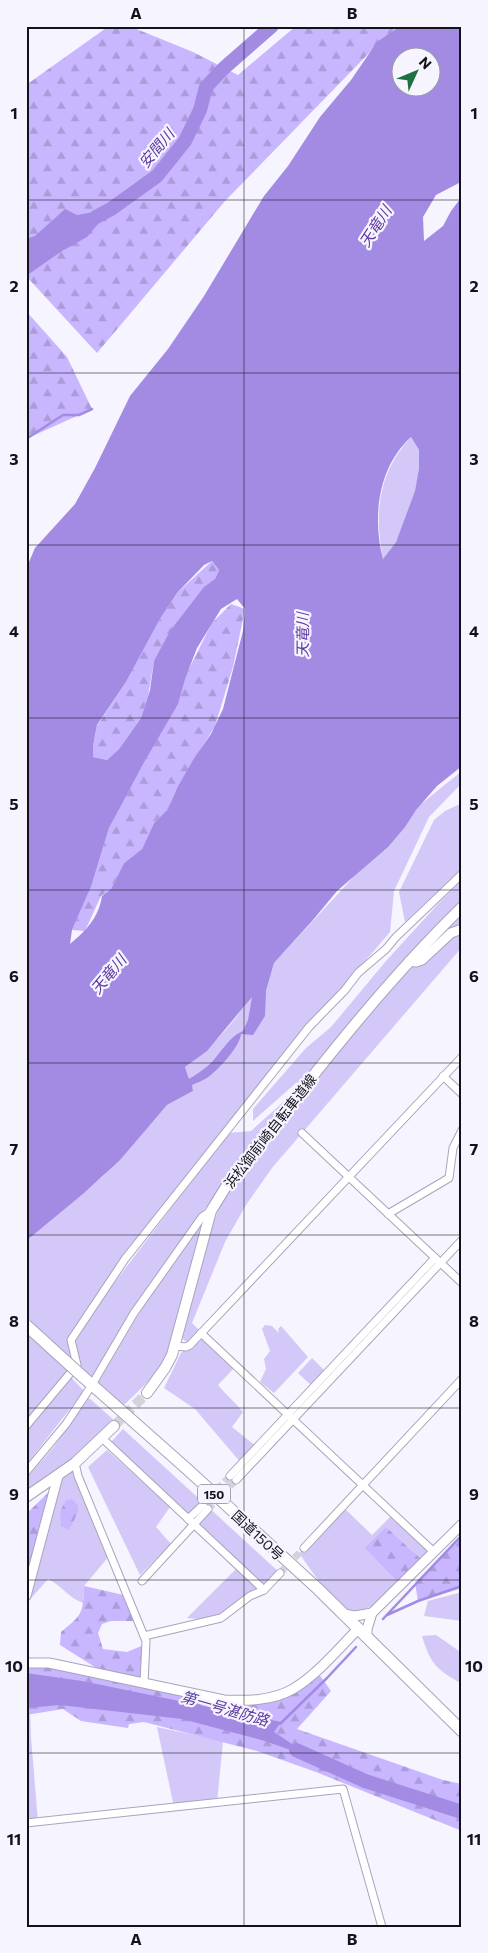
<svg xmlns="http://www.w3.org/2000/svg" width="488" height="1953" font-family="Commissioner,'Noto Sans JP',sans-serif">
	<defs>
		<pattern id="forest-firs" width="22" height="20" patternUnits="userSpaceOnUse" patternTransform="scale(1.25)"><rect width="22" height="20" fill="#c8b6fe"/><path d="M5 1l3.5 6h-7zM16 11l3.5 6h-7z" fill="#ab9bd9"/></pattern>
	</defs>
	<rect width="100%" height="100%" fill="#f6f4fe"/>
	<g fill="#d3c8f8">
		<path d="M411 437 419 450V468L415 492 396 542 383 559C374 512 378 473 411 437Z"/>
		<path d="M462 771V783L429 817 394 891 390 932 246 1100 120 1266 90 1315 228 1133 251 1131 291 1095 244 1155 139 1299 91 1379 77 1365 69 1375 84 1391 26 1465V1241L102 1177 167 1105 193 1091 185 1067C212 1047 234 1023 252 995L266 991 274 963 421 804Z"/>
		<path d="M462 803V868L405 922 399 892 434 820 445 811Z"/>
		<path d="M462 880V947L272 1168 246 1205 225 1242 192 1323 236 1366 218 1385C226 1395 235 1402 243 1412L232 1427 257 1447 242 1464 195 1409 164 1388 181 1353 189 1345 181 1337C195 1288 204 1235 228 1190L304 1081 296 1083 253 1121V1109L306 1048 331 1027 386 961 438 904Z"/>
		<path d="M203 1223 171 1346 156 1374 124 1405 98 1383 141 1310Z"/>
		<path d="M265 1325 272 1326 279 1333 278 1329 281 1326 308 1357 274 1393 260 1382 266 1369 264 1359 270 1351 262 1329Z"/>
		<path d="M312 1358 327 1373 313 1387 298 1373Z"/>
		<path d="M89 1398 115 1421 79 1454 26 1490V1479L53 1448Z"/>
		<path d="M123 1429 280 1573 221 1618 208 1620 187 1618 239 1566 111 1442Z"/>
		<path d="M107 1450 170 1507 156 1527 171 1544 140 1575 88 1467Z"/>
		<path d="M75 1467 110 1555 84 1586 83 1603C69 1598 62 1586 48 1579L26 1604V1596L56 1481Z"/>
		<path d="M342 1506 372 1535 393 1514 432 1550 421 1559 386 1527 398 1582C390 1589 382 1601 373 1606 365 1609 354 1613 347 1609 329 1598 311 1570 299 1553L311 1544Z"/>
		<path d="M462 1592V1621L424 1616 428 1601Z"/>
		<path d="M436 1635 462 1653V1684C436 1669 431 1665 422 1636Z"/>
		<path d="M26 1709H30L31 1737 38 1822 26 1823Z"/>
		<path d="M157 1727 223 1741 217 1803 174 1807Z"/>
	</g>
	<g fill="url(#forest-firs)">
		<path d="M109 26H129L193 52 238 75 296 26H398L372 50 225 201 97 353 26 276V85Z"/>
		<path d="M26 311 67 357 92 409 26 439Z"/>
		<path d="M212 561 219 570 215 579 154 661 148 696 141 718 119 749 107 760 93 757V746L97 726 126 682 160 619 177 593Z"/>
		<path d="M231 604 245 609 233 667 215 726 177 788 168 809 154 823 142 849 124 863 111 889 101 896 85 931 72 930 91 887 109 828 212 623Z"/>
		<path d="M49 1492 26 1589V1514Z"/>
		<path d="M72 1499 78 1506V1512L69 1530 61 1526 60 1512 66 1500Z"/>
		<path d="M386 1527 421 1559 398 1582 365 1548Z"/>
		<path d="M462 1534V1588L418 1601 415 1583Z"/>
		<path d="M84 1586 128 1596 138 1621H111L102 1624 98 1633 103 1649 127 1652 146 1644 144 1679 243 1702 273 1696 316 1670 331 1691 297 1729 443 1780 462 1784V1831L316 1772 257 1751 144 1722 129 1724 128 1728 81 1721 63 1709 26 1715V1665H52L109 1676 60 1645 61 1632C82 1615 83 1614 84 1586Z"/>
	</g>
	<g fill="#a38be3" fill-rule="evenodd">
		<path d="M400 26H462V766L437 786 416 810 405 827 388 847 337 891 313 920 274 963 266 991 265 1016 253 1035 241 1034C240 1047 217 1071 207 1078 202 1081 196 1083 192 1085L193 1091 167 1105 120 1160 84 1193 26 1241V569L35 548 75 504 95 468 130 396 168 349 204 296 264 196 288 166 320 117 351 80 377 42ZM400 58H430V88H400ZM459 183 461 198 451 211 443 226 424 241 423 217 436 195ZM411 437 419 450V468L415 491 396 542 383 559C372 517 378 467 411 437ZM212 561 219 570 215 579 204 587 170 631 154 661 150 690 141 718 119 749 107 760 93 757V746L97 725 126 682 160 619 177 593 204 565ZM237 599 245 609 243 631 223 709 211 734 193 760 177 788 168 809 154 823 142 849 124 863 111 889 102 896C99 917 86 931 70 944L72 930 91 887 109 828 143 764 178 704 185 679 197 648 221 609ZM252 997 248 1020 243 1031C229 1037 222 1051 212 1062 205 1069 197 1074 189 1079L185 1067 207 1051Z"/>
		<path d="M65 209 77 215 111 209 87 237 62 251 26 276V239L35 236Z"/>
		<path d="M26 1673 82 1681 281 1722 274 1732 313 1758 265 1741 182 1719 60 1705 26 1708Z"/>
	</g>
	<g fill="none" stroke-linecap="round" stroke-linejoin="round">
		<g stroke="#a38be3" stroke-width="2.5">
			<path d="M26 439 63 415H79L92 409"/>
			<path d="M387 1615 418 1601 462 1586"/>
			<path d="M383 1619 462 1535"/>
			<path d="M280 1724 327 1678 356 1647"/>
		</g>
		<g stroke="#a38be3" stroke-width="14">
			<path d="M96 217 111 209 157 176 185 141 200 110 206 87 224 68 272 26"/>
			<path d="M296 1750 365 1781 462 1812"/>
		</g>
		<g stroke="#d4d2dc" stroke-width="7" stroke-dasharray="7 3.5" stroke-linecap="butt">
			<path d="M203 1505 230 1476"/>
			<path d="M208 1509 236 1480"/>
			<path d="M280 1573 304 1548"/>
		</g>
		<path stroke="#d4d2dc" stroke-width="10" stroke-dasharray="10 5" stroke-linecap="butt" d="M114 1426 147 1393"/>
		<defs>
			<g id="minor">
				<path d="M443 1076 462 1094"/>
				<path d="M302 1133 462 1283"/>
				<path d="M388 1214 449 1178 453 1148 462 1130"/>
				<path d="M201 1333 434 1552"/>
				<path d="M175 1346 186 1347 190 1345 462 1057"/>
				<path d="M26 1426 77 1365 71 1340 125 1259 309 1027 345 990 358 973 386 949 396 937 462 874"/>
				<path d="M103 1439 264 1590"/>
				<path d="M75 1463 78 1476 146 1641 144 1683"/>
				<path d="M26 1472 66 1424 90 1388 134 1313 202 1217 211 1211"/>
				<path d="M230 1476 435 1258"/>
				<path d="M236 1480 462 1240"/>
				<path d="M188 1519 203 1505"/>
				<path d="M304 1548 462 1379"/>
				<path d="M142 1581 208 1509"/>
				<path d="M144 1636 221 1618 250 1596 264 1590 280 1573"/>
				<path d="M26 1823 343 1789 382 1927"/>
			</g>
			<g id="tertiary">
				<path d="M409 961 416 962 422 960 451 933 462 929"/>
				<path d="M26 1596 58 1476"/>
				<path d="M343 1614 355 1616 372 1613"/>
				<path d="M367 1637V1629L372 1613 462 1524"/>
				<path d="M26 1663H49L224 1700C247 1701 272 1701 293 1689 317 1675 339 1648 359 1628"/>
			</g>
			<g id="secondary">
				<path d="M147 1393 165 1368 172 1355 211 1211 227 1185C302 1090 375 992 462 907"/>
				<path d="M26 1497 75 1463 114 1426"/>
			</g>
			<path id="trunk" d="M82 1376 187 1469 318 1589 462 1731"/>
		</defs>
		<use href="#minor" stroke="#a9a4bb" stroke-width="9"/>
		<use href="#tertiary" stroke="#a9a4bb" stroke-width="11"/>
		<use href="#secondary" stroke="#a9a4bb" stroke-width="12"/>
		<use href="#trunk" stroke="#a9a4bb" stroke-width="13"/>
		<use href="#minor" stroke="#fff" stroke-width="7"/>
		<use href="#tertiary" stroke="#fff" stroke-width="9"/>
		<use href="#secondary" stroke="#fff" stroke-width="10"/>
		<use href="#trunk" stroke="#fff" stroke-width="11"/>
		<defs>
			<path id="trunk-bridge" d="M26 1325 82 1376"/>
		</defs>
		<use href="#trunk-bridge" stroke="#a9a4bb" stroke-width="13" stroke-linecap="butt"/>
		<use href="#trunk-bridge" stroke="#fff" stroke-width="11"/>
	</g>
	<path fill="none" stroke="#13121a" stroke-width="1" stroke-opacity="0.55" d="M244 26V1927M26 200H462M26 373H462M26 545H462M26 718H462M26 890H462M26 1063H462M26 1235H462M26 1408H462M26 1580H462M26 1753H462"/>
	<g text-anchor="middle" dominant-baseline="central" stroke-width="4.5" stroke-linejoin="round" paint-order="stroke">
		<rect fill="#f6f4fe" stroke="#57565e" stroke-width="1" x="198" y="1484.5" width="32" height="19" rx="4"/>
		<g font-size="12" font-weight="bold" fill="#13121a">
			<text x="214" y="1494">150</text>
		</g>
		<g font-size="14" fill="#13121a" stroke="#f6f4fe">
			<text transform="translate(270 1131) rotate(-52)">浜松御前崎自転車道線</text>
			<text transform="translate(258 1535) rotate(43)">国道150号</text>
		</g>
		<g font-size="15" font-style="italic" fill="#5d39a0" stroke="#f6f4fe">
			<text transform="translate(156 148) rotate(-50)">安間川</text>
			<text transform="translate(375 226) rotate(-57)">天竜川</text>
			<text transform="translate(302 635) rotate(-90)">天竜川</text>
			<text transform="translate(108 974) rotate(-50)">天竜川</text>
			<text transform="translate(225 1708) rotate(16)">第一号湛防路</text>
		</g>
	</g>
	<rect width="488" height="1953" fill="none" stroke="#f6f4fe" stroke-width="55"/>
	<g transform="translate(416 72) rotate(46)"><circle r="24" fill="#f6f4fe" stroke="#9b9aa3"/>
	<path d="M0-4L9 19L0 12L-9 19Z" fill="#207141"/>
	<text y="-8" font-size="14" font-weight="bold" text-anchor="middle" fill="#13121a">N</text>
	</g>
	<rect x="28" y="28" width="432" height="1898" fill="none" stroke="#13121a" stroke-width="2"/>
	<g font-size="16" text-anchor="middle" font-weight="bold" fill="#13121a">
		<text x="136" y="19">A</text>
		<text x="352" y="19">B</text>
		<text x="14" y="119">1</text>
		<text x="474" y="119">1</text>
		<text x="14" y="292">2</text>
		<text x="474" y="292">2</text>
		<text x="14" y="465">3</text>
		<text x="474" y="465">3</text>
		<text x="14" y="637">4</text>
		<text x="474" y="637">4</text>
		<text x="14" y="810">5</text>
		<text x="474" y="810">5</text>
		<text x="14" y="982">6</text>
		<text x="474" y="982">6</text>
		<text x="14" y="1155">7</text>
		<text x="474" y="1155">7</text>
		<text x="14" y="1327">8</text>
		<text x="474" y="1327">8</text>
		<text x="14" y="1500">9</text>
		<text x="474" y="1500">9</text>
		<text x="14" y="1672">10</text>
		<text x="474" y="1672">10</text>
		<text x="14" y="1845">11</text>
		<text x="474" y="1845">11</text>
		<text x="136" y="1945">A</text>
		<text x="352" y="1945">B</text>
	</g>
</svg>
